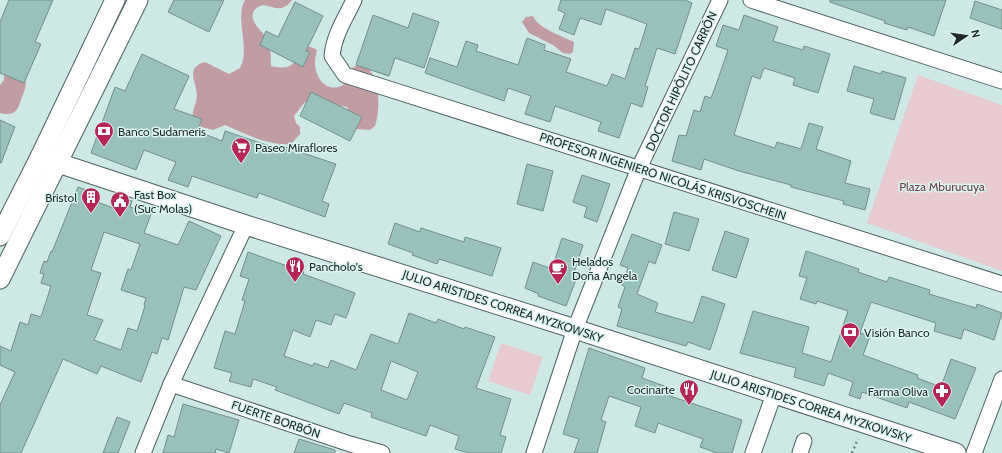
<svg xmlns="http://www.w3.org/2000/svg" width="1002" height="453" font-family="Cabin,sans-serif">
	<rect width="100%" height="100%" fill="#cee8e5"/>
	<g fill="#e8cbd0">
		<path d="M918 75 1002 105V271L867 223Z"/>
		<path d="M501 343 543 357 530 395 488 381Z"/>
	</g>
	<g fill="#c19da3">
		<path d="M245 0H292C279 18 268 0 258 7 242 18 265 32 268 41 271 49 271 57 271 66 292 71 294 64 305 47H311L317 50C316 54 315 59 315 63 315 78 327 94 343 85L345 73 360 63C381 71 381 108 375 126L370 130 357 129 347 107 341 106 329 110 311 102H305L294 116 296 123 300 127V134L291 144C269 146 245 134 225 125L213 130 195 125C189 111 197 107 197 94 196 81 185 68 205 62L229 74 240 68C251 48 234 18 245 0Z"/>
		<path d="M533 16C536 27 564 37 574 42L573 52 570 54 563 53 553 45 529 33 522 22 526 17Z"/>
		<path d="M4 72 25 78C27 86 25 89 22 97 18 109 16 117 0 113V85L4 80Z"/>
	</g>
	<g fill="#99c1bc" stroke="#748d8a" fill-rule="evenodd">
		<path d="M9 0H53L35 42 41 44 24 83 0 73V22Z"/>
		<path d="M174 0H224L209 32 168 12Z"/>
		<path d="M561 0H685L692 3 675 54 657 48 645 86 648 87 642 107 631 103 619 138 598 131 601 122 555 106 550 122 525 114 531 96 508 88 504 101 425 73 430 58 457 67 466 41 478 45 476 51 518 65 527 38 545 45 544 50 571 59 566 72 607 86 612 74 625 79 635 48 639 49 647 24 606 9 601 25 580 18 574 35 559 29 565 13 558 10Z"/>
		<path d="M830 0H946L934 36 908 27 907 30 884 23 885 21 830 2Z"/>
		<path d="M975 1 1002 10V29L970 18Z"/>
		<path d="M295 2 323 16 306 51 310 52 303 67 260 45 266 31 278 37Z"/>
		<path d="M413 13 439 22 424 68 395 58 389 76 356 65 373 15 408 28Z"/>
		<path d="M744 15 778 27 773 41 803 50 804 46 830 54 818 93 793 85 795 78 764 68 760 79 752 76 734 135 775 148 777 142 801 149 809 123 823 127 816 149 851 161 845 183 870 189 865 210 843 204 844 201 791 187V185L739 171 704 159 701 170 672 161 679 135 686 136 694 110 700 112 705 96 711 98 716 85 728 50 716 46 723 25 739 30Z"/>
		<path d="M142 54 189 76 174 109 202 119 197 131 222 141 225 131 278 149 279 145 336 164 322 201 329 204 325 217 259 193 257 198 192 176 188 187 168 180 176 162 144 150 136 170 91 153 115 87 125 91Z"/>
		<path d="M854 66 881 74 882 71 906 78 894 120 870 113 874 99 847 91Z"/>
		<path d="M311 92 362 117 350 141 300 116Z"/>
		<path d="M0 120 15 127 1 163H0Z"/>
		<path d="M527 164 553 171 543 211 517 204Z"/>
		<path d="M582 175 610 184 597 222 584 217 587 207 573 202Z"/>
		<path d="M78 187 95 193 92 200 116 209 121 197 132 201 130 207 151 214 144 233 178 245 189 221 221 236 196 290 184 287 168 340 162 338 157 354 152 352 141 382 101 366 97 374 63 359 21 453H0V405L15 372 0 365V346L11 351 20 322 28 325 31 314 41 317 51 286 41 283 44 274 40 273 44 261 47 262 51 251 52 252ZM104 232 140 244 131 270 128 269 121 290 146 298 144 305 145 306 137 331 128 328 121 350 94 340 103 320 87 315 101 273 91 270Z"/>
		<path d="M674 212 699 219 689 251 665 244Z"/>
		<path d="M395 223 420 232 421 228 464 242 465 237 501 248 492 276 439 259 437 264 412 255 413 253 388 244Z"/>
		<path d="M725 231 749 239 736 278 712 270Z"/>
		<path d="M632 234 662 245 655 264 649 261 637 294 658 303 655 312 693 323 702 296 725 304 710 350 688 342 686 346 617 326 622 309 618 307 625 287 622 285 628 268 620 265Z"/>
		<path d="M562 238 583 245 573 276 577 277 566 306 538 296 539 294 525 288 533 262 552 269Z"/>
		<path d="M806 251 859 269 858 272 887 282 889 277 930 290 929 294 976 308 977 304 1002 313 994 340 964 329 961 339 934 331 936 323 871 302 860 333 870 336 863 355 918 375 917 378 941 387 951 359 976 368 955 419 909 402 907 408 862 392 860 399 849 395 853 382 828 373 824 386 794 377 796 368 740 353 753 311 809 327 802 353 831 362 848 311 817 301 816 304 800 299 807 278 799 276Z"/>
		<path d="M248 252 304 272 303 274 355 293 346 318 335 314 331 325 316 320 310 337 293 330 284 356 313 366 314 363 328 368 331 360 356 370 371 334 398 344 409 313 436 323 438 319 464 329 465 327 495 337 476 388 511 399 500 435 506 437 501 453H469L455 449 459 436 430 425 426 436 371 417 372 413 344 403 339 414 275 390 277 387 253 379 251 387 229 381 232 373 214 368 225 331 235 334 245 301 242 300 249 279 240 276ZM391 361 418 372 407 400 381 390Z"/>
		<path d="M589 348 645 368 642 378 670 388 667 395 742 420 732 453H717L700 447 703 439 658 423 655 433 635 426 641 407 609 396 601 420 606 422 597 453H574L579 439 563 434Z"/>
		<path d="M183 404 239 420 229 453 216 449 215 453H163L168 435 174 437Z"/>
		<path d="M117 417 130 422 118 453H103Z"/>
		<path d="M299 439 335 450V453H294Z"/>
	</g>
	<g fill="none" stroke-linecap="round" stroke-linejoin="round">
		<defs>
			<g id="minor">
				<path d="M354 0C345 19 334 35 332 56L345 75 1002 284"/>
				<path d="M751 0 1002 81"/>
				<path d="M171 384 350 444 382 453"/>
				<path d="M143 453 171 384 246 225"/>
				<path d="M534 453 575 329 639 168 720 0"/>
				<path d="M753 453 774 394"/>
				<path d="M800 453 804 441"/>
				<path d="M974 453 1002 379"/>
			</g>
			<g id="major">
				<path d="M40 157 246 225 575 329 956 453"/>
				<path d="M0 236 40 157 115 0"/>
				<path d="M0 279 138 0"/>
			</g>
		</defs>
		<use href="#minor" stroke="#4b625f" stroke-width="17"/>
		<use href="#major" stroke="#4b625f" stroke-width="21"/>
		<path stroke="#6f817e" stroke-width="2.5" stroke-dasharray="2 3" stroke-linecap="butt" d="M852 453 858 439"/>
		<use href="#minor" stroke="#fff" stroke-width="15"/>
		<use href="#major" stroke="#fff" stroke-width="19"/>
	</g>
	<defs>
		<symbol id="bank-pin" viewBox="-11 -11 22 30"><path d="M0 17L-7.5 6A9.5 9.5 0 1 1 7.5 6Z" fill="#b52657" stroke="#dbf6f2"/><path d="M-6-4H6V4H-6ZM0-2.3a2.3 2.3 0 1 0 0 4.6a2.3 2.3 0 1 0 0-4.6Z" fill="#fff"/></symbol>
		<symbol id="supermarket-pin" viewBox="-11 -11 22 30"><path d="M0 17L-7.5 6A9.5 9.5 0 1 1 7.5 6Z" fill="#b52657" stroke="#dbf6f2"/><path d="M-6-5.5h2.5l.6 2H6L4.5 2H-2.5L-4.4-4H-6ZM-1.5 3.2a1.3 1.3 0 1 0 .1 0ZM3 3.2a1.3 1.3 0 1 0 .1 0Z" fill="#fff"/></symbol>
		<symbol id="building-pin" viewBox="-11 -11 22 30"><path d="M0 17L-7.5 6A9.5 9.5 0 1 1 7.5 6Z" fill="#b52657" stroke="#dbf6f2"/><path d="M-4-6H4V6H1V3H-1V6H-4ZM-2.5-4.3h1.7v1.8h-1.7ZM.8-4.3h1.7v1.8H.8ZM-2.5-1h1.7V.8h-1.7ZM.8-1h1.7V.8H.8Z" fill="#fff"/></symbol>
		<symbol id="civic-pin" viewBox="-11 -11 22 30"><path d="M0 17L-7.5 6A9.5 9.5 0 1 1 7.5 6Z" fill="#b52657" stroke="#dbf6f2"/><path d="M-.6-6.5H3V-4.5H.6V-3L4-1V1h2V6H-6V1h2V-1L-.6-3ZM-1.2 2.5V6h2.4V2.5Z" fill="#fff"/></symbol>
		<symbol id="restaurant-pin" viewBox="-11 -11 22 30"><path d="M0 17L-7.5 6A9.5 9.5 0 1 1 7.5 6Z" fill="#b52657" stroke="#dbf6f2"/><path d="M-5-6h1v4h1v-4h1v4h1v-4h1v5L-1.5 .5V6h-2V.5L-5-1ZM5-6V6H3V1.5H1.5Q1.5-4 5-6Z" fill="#fff"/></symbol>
		<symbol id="cafe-pin" viewBox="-11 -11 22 30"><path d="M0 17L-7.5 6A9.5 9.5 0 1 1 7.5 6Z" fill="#b52657" stroke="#dbf6f2"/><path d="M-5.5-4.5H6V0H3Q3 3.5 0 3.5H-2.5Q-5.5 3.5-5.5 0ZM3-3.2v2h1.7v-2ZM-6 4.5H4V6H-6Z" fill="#fff"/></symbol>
		<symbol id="pharmacy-pin" viewBox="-11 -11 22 30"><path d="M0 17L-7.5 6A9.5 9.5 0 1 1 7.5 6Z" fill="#b52657" stroke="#dbf6f2"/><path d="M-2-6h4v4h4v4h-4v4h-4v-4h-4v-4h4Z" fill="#fff"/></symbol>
	</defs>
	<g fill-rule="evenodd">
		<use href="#bank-pin" x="93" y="120" width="22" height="30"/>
		<use href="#supermarket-pin" x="230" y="136" width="22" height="30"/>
		<use href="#building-pin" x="80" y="186" width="22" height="30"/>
		<use href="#civic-pin" x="109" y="190" width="22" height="30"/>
		<use href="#restaurant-pin" x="284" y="255" width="22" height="30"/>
		<use href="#cafe-pin" x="547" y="257" width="22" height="30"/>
		<use href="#bank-pin" x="839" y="321" width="22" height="30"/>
		<use href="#restaurant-pin" x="678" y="378" width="22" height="30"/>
		<use href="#pharmacy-pin" x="931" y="380" width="22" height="30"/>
	</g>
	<g text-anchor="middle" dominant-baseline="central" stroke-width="3" stroke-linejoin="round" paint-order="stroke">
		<g font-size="12" fill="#1f2927" stroke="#dbf6f2">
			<text transform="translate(681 81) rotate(-65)">DOCTOR HIPÓLITO CARRÓN</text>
			<text transform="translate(663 176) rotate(18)">PROFESOR INGENIERO NICOLÁS KRISVOSCHEIN</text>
			<text transform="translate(503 306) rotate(18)">JULIO ARISTIDES CORREA MYZKOWSKY</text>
			<text transform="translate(811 406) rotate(18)">JULIO ARISTIDES CORREA MYZKOWSKY</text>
			<text transform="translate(276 419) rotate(19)">FUERTE BORBÓN</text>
		</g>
		<g font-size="12" fill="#1f2927" stroke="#dbf6f2" text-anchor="start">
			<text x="118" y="131">Banco Sudameris</text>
			<text x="255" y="147">Paseo Miraflores</text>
			<text x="134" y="194">Fast Box<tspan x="134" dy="14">(Suc Molas)</tspan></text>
			<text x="77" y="197" text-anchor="end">Bristol</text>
			<text x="572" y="261">Helados<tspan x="572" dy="14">Doña Angela</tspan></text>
			<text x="309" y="266">Pancholo's</text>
			<text x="864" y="332">Visión Banco</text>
			<text x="675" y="389" text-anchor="end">Cocinarte</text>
			<text x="928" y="391" text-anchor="end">Farma Oliva</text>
		</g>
		<g font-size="12" fill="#73404b" stroke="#dbf6f2">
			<text x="942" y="186">Plaza Mburucuya</text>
		</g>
	</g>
	<g transform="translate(966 36) rotate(77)" stroke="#dbf6f2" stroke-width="3" paint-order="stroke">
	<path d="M0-3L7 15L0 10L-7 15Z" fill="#1f2927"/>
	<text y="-6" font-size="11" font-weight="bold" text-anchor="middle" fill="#1f2927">N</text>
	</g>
</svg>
